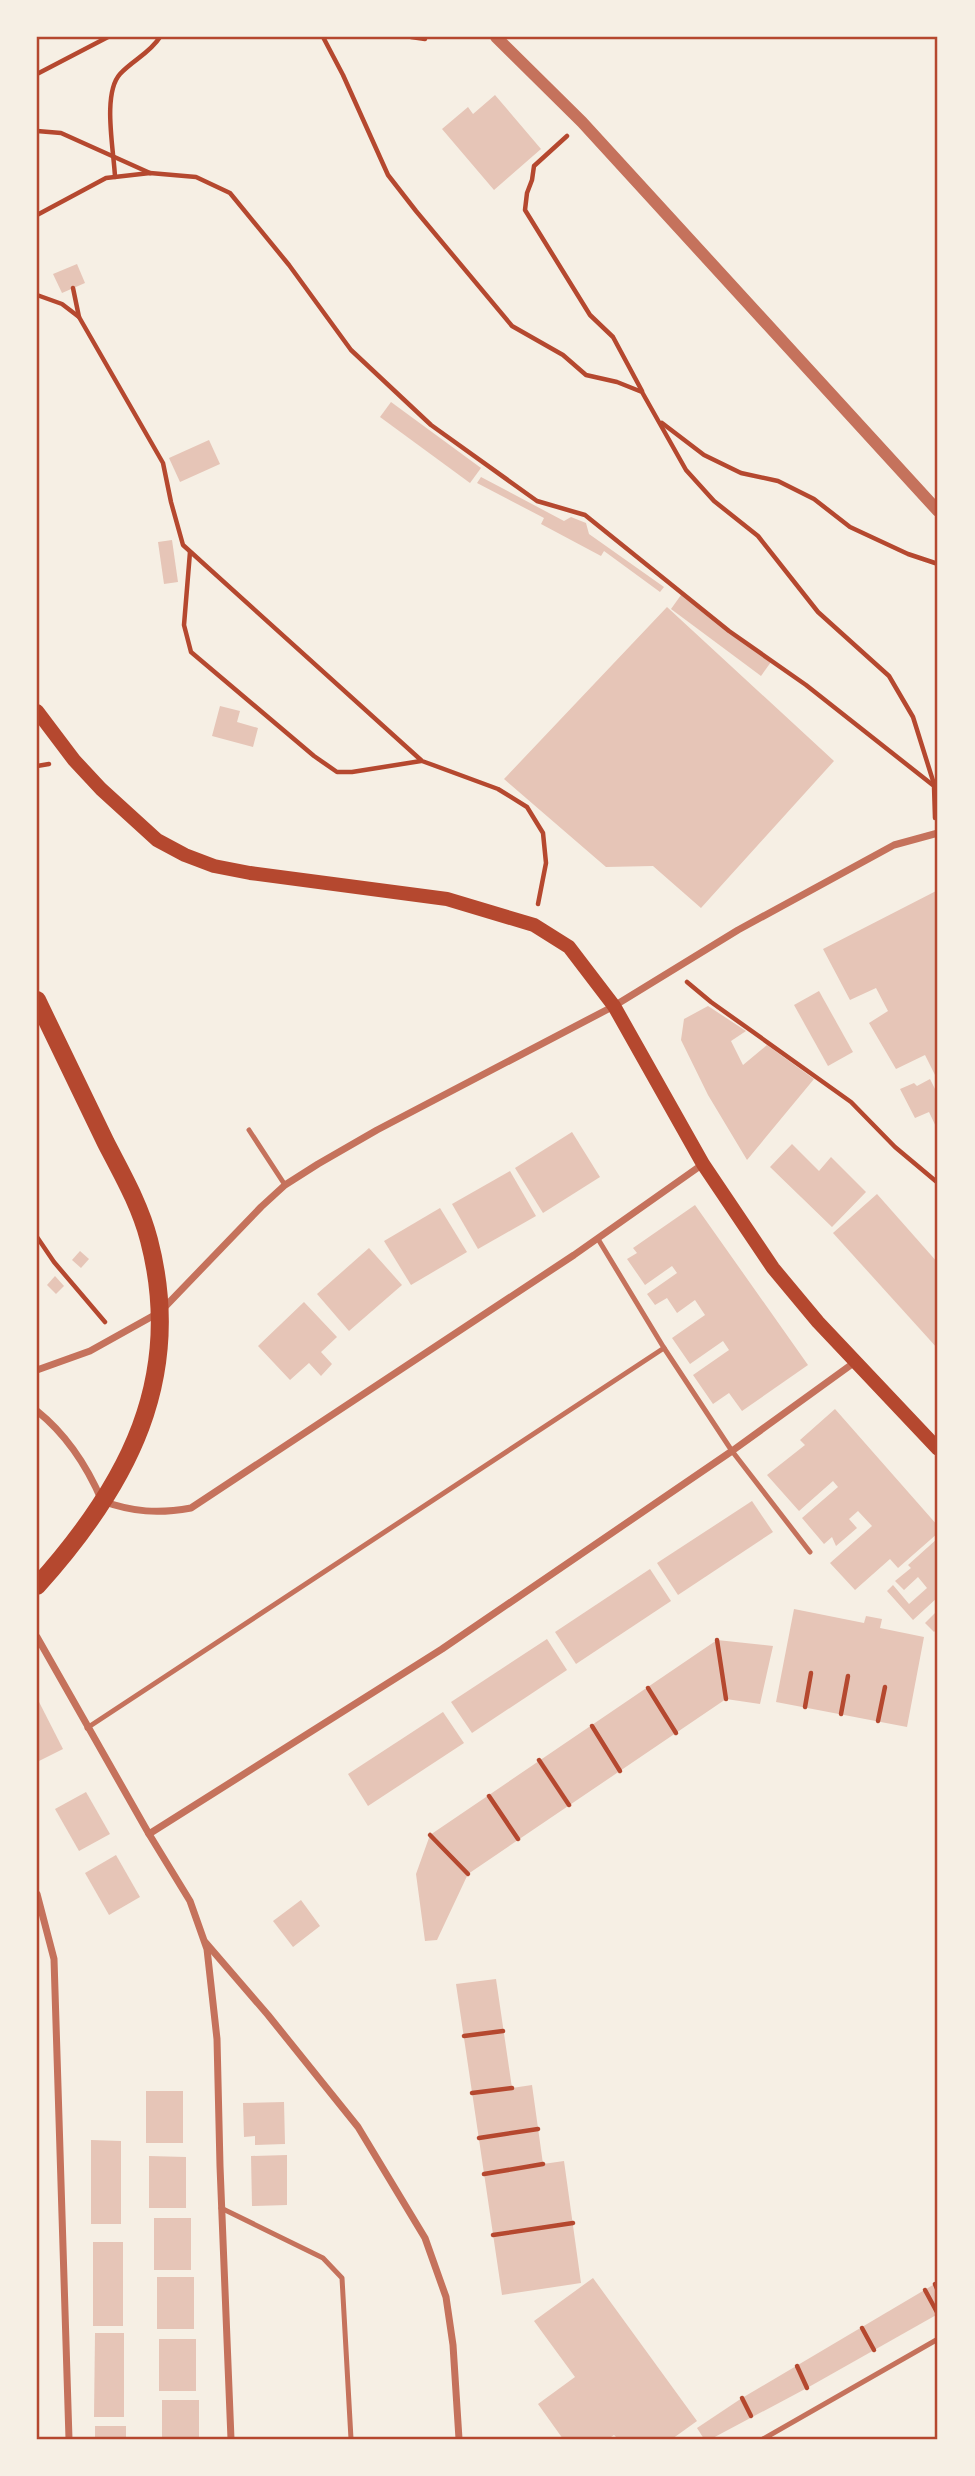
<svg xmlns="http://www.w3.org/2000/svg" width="975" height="2476" font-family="Spectral,serif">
	<rect width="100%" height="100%" fill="#f6efe4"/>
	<g fill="#e6c5b7">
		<path d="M495 95 541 149 494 190 442 129 468 107 473 114Z"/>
		<path d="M77 264 85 283 62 293 53 274Z"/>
		<path d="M391 402 481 468 470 483 380 417Z"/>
		<path d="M209 440 220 464 180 482 169 458Z"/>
		<path d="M481 477 564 521 571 517 586 523 589 534 664 587 660 592 604 551 601 556 541 524 544 518 477 483Z"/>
		<path d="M172 540 178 582 164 584 158 542Z"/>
		<path d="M681 595 771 662 761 676 671 609Z"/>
		<path d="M667 607 834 761 701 908 653 866 606 867 504 779Z"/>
		<path d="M220 706 240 711 237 722 258 728 253 747 212 736Z"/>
		<path d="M938 890V1049L935 1050 938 1057V1081L925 1055 896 1069 869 1023 888 1011 876 988 850 1000 823 949Z"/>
		<path d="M819 991 853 1052 828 1066 794 1005Z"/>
		<path d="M708 1006 746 1031 731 1041 743 1065 767 1045 814 1079 747 1160 708 1095 681 1040 684 1019Z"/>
		<path d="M930 1079 936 1091 938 1089V1131L929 1112 915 1118 900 1089 914 1083 917 1086Z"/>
		<path d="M572 1132 600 1177 543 1213 515 1168Z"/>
		<path d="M792 1144 819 1171 831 1157 866 1192 832 1227 770 1167Z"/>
		<path d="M510 1171 536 1216 478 1249 452 1204Z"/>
		<path d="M877 1194 938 1263V1349L833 1233Z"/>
		<path d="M695 1205 808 1365 742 1411 729 1393 713 1404 693 1375 729 1350 723 1341 690 1364 672 1338 705 1315 695 1300 677 1313 667 1298 655 1305 647 1294 677 1273 672 1266 645 1285 627 1259 637 1253 633 1248Z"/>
		<path d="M440 1208 467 1252 411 1285 384 1241Z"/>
		<path d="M369 1248 402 1285 349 1331 317 1294Z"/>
		<path d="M80 1251 89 1259 81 1268 72 1260Z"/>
		<path d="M55 1276 64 1286 56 1294 47 1285Z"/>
		<path d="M304 1302 337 1337 321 1352 332 1364 321 1376 309 1363 290 1380 258 1346Z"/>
		<path d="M835 1409 938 1526V1533L898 1568 890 1559 855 1590 830 1563 872 1526 858 1511 849 1519 857 1528 836 1546 832 1537 824 1544 802 1518 838 1487 833 1481 799 1511 767 1475 805 1445 800 1440Z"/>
		<path d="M752 1501 773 1532 678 1595 657 1563Z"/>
		<path d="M938 1538V1597L913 1620 887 1591 893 1585 909 1604 927 1588 918 1577 904 1590 895 1581 911 1568 908 1565Z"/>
		<path d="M650 1569 671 1601 576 1664 555 1632Z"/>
		<path d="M794 1609 864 1623 866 1616 882 1619 880 1628 924 1637 907 1727 776 1702Z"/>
		<path d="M938 1610V1628L934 1632 925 1623Z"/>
		<path d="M547 1639 567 1670 472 1733 451 1702Z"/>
		<path d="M717 1640 773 1646 760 1704 726 1699 468 1874 437 1940 425 1941 416 1874 430 1835Z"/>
		<path d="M37 1698 63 1749 37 1762Z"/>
		<path d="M443 1712 464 1743 368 1806 348 1774Z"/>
		<path d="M86 1792 110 1834 79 1851 55 1809Z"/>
		<path d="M116 1855 140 1897 109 1915 85 1873Z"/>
		<path d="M301 1900 320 1926 293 1947 273 1921Z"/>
		<path d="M496 1979 512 2088 532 2085 543 2164 564 2161 581 2283 502 2295 456 1984Z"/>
		<rect x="146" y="2091" width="37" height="52"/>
		<path d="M284 2102 285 2144 255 2145V2136L244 2137 243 2103Z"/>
		<path d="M91 2140 121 2141V2224H91Z"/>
		<path d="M287 2155V2205L252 2206 251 2156Z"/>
		<path d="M149 2156 186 2157V2208H149Z"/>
		<rect x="154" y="2218" width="37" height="52"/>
		<rect x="93" y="2242" width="30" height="84"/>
		<rect x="157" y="2277" width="37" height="52"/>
		<path d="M593 2278 697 2421 672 2439H618L614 2435 608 2439H563L538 2404 575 2377 534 2321Z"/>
		<path d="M938 2282V2314L807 2388 711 2439H704L697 2428 742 2398Z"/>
		<path d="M95 2333H124V2417H94Z"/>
		<rect x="159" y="2339" width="37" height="52"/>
		<rect x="162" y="2400" width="37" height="39"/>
		<rect x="95" y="2426" width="31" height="13"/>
	</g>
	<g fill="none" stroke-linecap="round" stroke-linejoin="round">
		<g stroke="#b5482f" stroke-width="4.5">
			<path d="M323 37 343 75 388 175 416 211 512 326 563 355 586 375 617 382 642 392 686 470 714 501 758 536 818 612 889 676 913 717 934 784"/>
			<path d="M411 37 425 39V37"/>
			<path d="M37 74 108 37"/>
			<path d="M37 131 61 133 150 173"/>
			<path d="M567 136 534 166 532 180 527 193 525 210 590 315 613 337 642 391"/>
			<path d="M115 177C114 151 102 94 120 74 133 60 150 53 160 37"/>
			<path d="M37 215 106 178 150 173 196 177 230 193 289 265 351 350 431 425 537 501 585 515 729 631 806 685 934 786 935 818"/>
			<path d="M73 288 79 317 163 463 171 502 183 545 422 761 498 789 527 807 543 833 546 863 538 904"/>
			<path d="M37 295 62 304 79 317"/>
			<path d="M662 423 704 455 741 473 778 481 814 499 850 527 908 554 938 564"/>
			<path d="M190 552 184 625 191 652 314 756 337 772H352L421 761"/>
			<path d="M37 766 49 764"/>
			<path d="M687 982 711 1002 851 1102 895 1147 938 1183"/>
			<path d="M37 1237 54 1262 105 1322"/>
			<path d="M717 1640 726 1699"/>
			<path d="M648 1688 676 1733"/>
			<path d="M805 1707 811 1673"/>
			<path d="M841 1714 848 1676"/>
			<path d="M878 1721 885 1687"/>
			<path d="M592 1726 620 1771"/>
			<path d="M539 1760 569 1805"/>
			<path d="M489 1796 518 1839"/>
			<path d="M430 1835 468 1874"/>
			<path d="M464 2036 503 2031"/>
			<path d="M472 2093 512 2088"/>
			<path d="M479 2138 538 2129"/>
			<path d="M484 2174 543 2164"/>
			<path d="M493 2235 573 2223"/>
			<path d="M935 2284 938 2291"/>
			<path d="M925 2290 938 2314"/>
			<path d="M862 2328 874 2350"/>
			<path d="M797 2366 807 2388"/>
			<path d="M742 2398 751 2416"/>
		</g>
		<g stroke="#c5725c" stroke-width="5">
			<path d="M249 1130 285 1185"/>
			<path d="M598 1239 664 1348 732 1451 810 1552"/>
			<path d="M87 1728 664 1348"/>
			<path d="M221 2208 323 2258 342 2278 351 2439"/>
			<path d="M763 2439 938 2339"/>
		</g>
		<g stroke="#c5725c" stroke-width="7">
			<path d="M37 1370 90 1351 160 1312 261 1207 285 1185 318 1164 377 1130 614 1006 738 930 894 845 938 833"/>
			<path d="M37 1411C67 1435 87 1466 102 1501 133 1512 158 1514 191 1508L574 1255 703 1164"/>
			<path d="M37 1637 149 1834 190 1901 207 1949 217 2039 220 2166 231 2439"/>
			<path d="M149 1834 442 1649 732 1451 855 1362"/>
			<path d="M37 1894 54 1959 69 2439"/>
			<path d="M206 1943 268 2015 358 2127 425 2238 446 2297 453 2345 459 2439"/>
		</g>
		<path stroke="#c5725c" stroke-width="12" d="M496 37 582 122 938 511"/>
		<path stroke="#b5482f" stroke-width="14" d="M37 711 74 760 101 789 157 840 185 855 214 866 250 873 447 899 534 925 569 947 614 1006 703 1164 773 1268 818 1322 938 1449"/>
		<path stroke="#b5482f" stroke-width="18" d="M37 1000C60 1047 83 1095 106 1143 122 1174 140 1205 149 1240 185 1378 128 1485 37 1586"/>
	</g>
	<rect width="975" height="2476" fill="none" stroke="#f6efe4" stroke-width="77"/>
	<rect x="38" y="38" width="898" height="2400" fill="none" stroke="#b5482f" stroke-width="2.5"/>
</svg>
